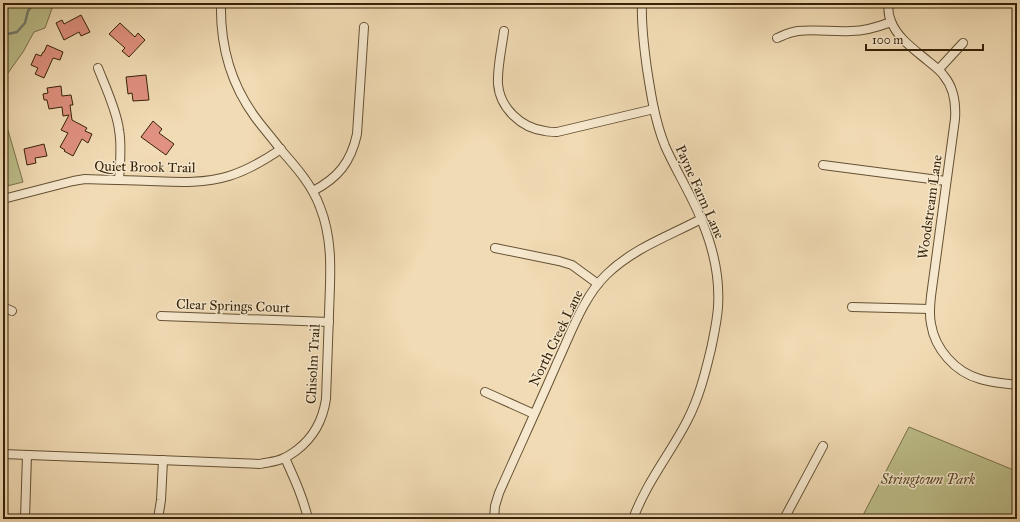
<svg xmlns="http://www.w3.org/2000/svg" width="1020" height="522" font-family="'IM FELL Great Primer',serif">
	<rect width="100%" height="100%" fill="#f1dbb4"/>
	<filter id="stains"><feTurbulence type="fractalNoise" baseFrequency=".005" numOctaves="4"/><feColorMatrix values="0 0 0 0 .2 0 0 0 0 .09 0 0 0 0 .02 0 0 0 .5 -.17"/></filter>
	<radialGradient id="worn" r=".72"><stop offset=".6" stop-color="#630" stop-opacity="0"/><stop offset="1" stop-color="#630" stop-opacity=".3"/></radialGradient>
	<g fill="#bdbf8b" stroke="#7a714a">
		<path d="M3 3H54L45 28 34 32 23 52 3 80Z"/>
		<path d="M3 113 23 182 3 187Z"/>
		<path d="M909 427 1016 471 1017 489V519H861Z"/>
	</g>
	<g fill="none" stroke-linecap="round" stroke-linejoin="round">
		<path stroke="#737e6e" stroke-width="2.5" d="M3 35 17 32 25 23 28 11 34 3"/>
	</g>
	<g fill="#e09180" stroke="#362308">
		<path d="M81 15 90 32 81 36 79 32 64 40 56 23 62 20 64 24Z"/>
		<path d="M120 23 135 37 138 33 145 40 129 57 122 51 125 48 109 34Z"/>
		<path d="M47 45 63 52 60 60 53 58 44 78 35 74 38 68 31 65 36 54 41 56 43 52H44Z"/>
		<path d="M146 75 149 100 133 101 132 93 128 94 126 77Z"/>
		<path d="M61 86 62 96 71 95 73 105H70L72 120 87 128 85 131 92 134 88 143 82 139 73 156 64 151 65 150 60 147 68 133 61 130 69 115 63 116 62 107 49 109 47 100H44L43 94 48 93 47 88Z"/>
		<path d="M153 121 162 129 159 133 174 144 166 155 141 137Z"/>
		<path d="M44 144 47 156 35 158 36 163 27 165 24 149Z"/>
	</g>
	<g fill="none" stroke-linecap="round" stroke-linejoin="round">
		<defs>
			<g id="minor">
				<path d="M889 3C888 9 888 15 891 21 897 38 915 50 928 61 934 66 940 70 944 76 954 88 956 104 955 119L931 296C930 305 929 315 931 324 935 349 955 372 980 379 992 383 1005 383 1017 385"/>
				<path d="M504 31C502 47 497 68 498 84 500 108 521 128 545 131 549 132 553 132 557 132L654 109"/>
				<path d="M777 38C784 35 790 32 798 31 815 29 833 32 851 31 865 31 878 27 891 22"/>
				<path d="M98 68C105 86 117 111 119 130 122 146 120 163 119 180"/>
				<path d="M939 69 963 43"/>
				<path d="M823 165 946 181"/>
				<path d="M313 191C338 178 351 162 357 134L364 27"/>
				<path d="M3 199 73 181 85 179C106 180 128 180 150 181 176 182 203 184 229 176 248 170 265 160 281 149"/>
				<path d="M495 248 559 261 572 265 598 284"/>
				<path d="M3 307 12 311"/>
				<path d="M852 307 930 309"/>
				<path d="M161 316 329 322"/>
				<path d="M485 392 534 414"/>
				<path d="M3 454 260 464C268 462 276 462 284 458 289 456 293 453 297 450 314 437 323 419 326 399 327 371 328 342 329 314 330 278 334 242 320 207 312 185 296 167 281 150 273 139 263 128 255 117 230 83 220 44 221 3"/>
				<path d="M285 458C294 478 303 497 308 519"/>
				<path d="M25 519 27 455"/>
				<path d="M158 519 161 500 163 460"/>
				<path d="M494 519 495 506 499 493C518 450 538 407 557 363 571 333 583 297 607 274 634 248 669 236 701 219"/>
				<path d="M633 519C646 483 670 454 687 421 699 398 705 374 711 349 714 335 717 321 718 307 720 277 713 247 701 219 691 194 676 171 665 146 655 121 651 95 647 69 644 47 641 26 642 3"/>
				<path d="M784 519 823 446"/>
			</g>
		</defs>
		<use href="#minor" stroke="#655133" stroke-width="10"/>
		<path stroke="#362308" stroke-width="1.5" stroke-dasharray="3 2" stroke-linecap="butt" d="M3 42 5 36"/>
		<use href="#minor" stroke="#f6e8ce" stroke-width="8"/>
	</g>
	<g text-anchor="middle" dominant-baseline="central" stroke-width="3" stroke-linejoin="round" paint-order="stroke">
		<g font-size="14" fill="#362308" stroke="#f6e8ce">
			<text transform="translate(145 167) rotate(1)">Quiet Brook Trail</text>
			<text transform="translate(700 192) rotate(66)">Payne Farm Lane</text>
			<text transform="translate(930 207) rotate(-82)">Woodstream Lane</text>
			<text transform="translate(233 306) rotate(2)">Clear Springs Court</text>
			<text transform="translate(556 338) rotate(-64)">North Creek Lane</text>
			<text transform="translate(313 364) rotate(-87)">Chisolm Trail</text>
		</g>
		<g font-size="14" font-style="italic" fill="#584a29" stroke="#f6e8ce">
			<text x="928" y="479">Stringtown Park</text>
		</g>
	</g>
	<rect width="1020" height="522" fill="none" stroke="#f1dbb4" stroke-width="16"/>
	<rect x="4" y="4" width="1012" height="514" fill="none" stroke="#362308" stroke-width="2"/>
	<rect x="8" y="8" width="1004" height="506" fill="none" stroke="#362308"/>
	<path d="M866 44v6h117v-6" fill="none" stroke="#362308" stroke-width="2"/>
	<text x="872" y="44" font-size="12" fill="#362308" stroke="#f6e8ce" stroke-width="3" paint-order="stroke">100 m</text>
	<rect width="100%" height="100%" filter="url(#stains)"/>
	<rect width="100%" height="100%" fill="url(#worn)"/>
</svg>
